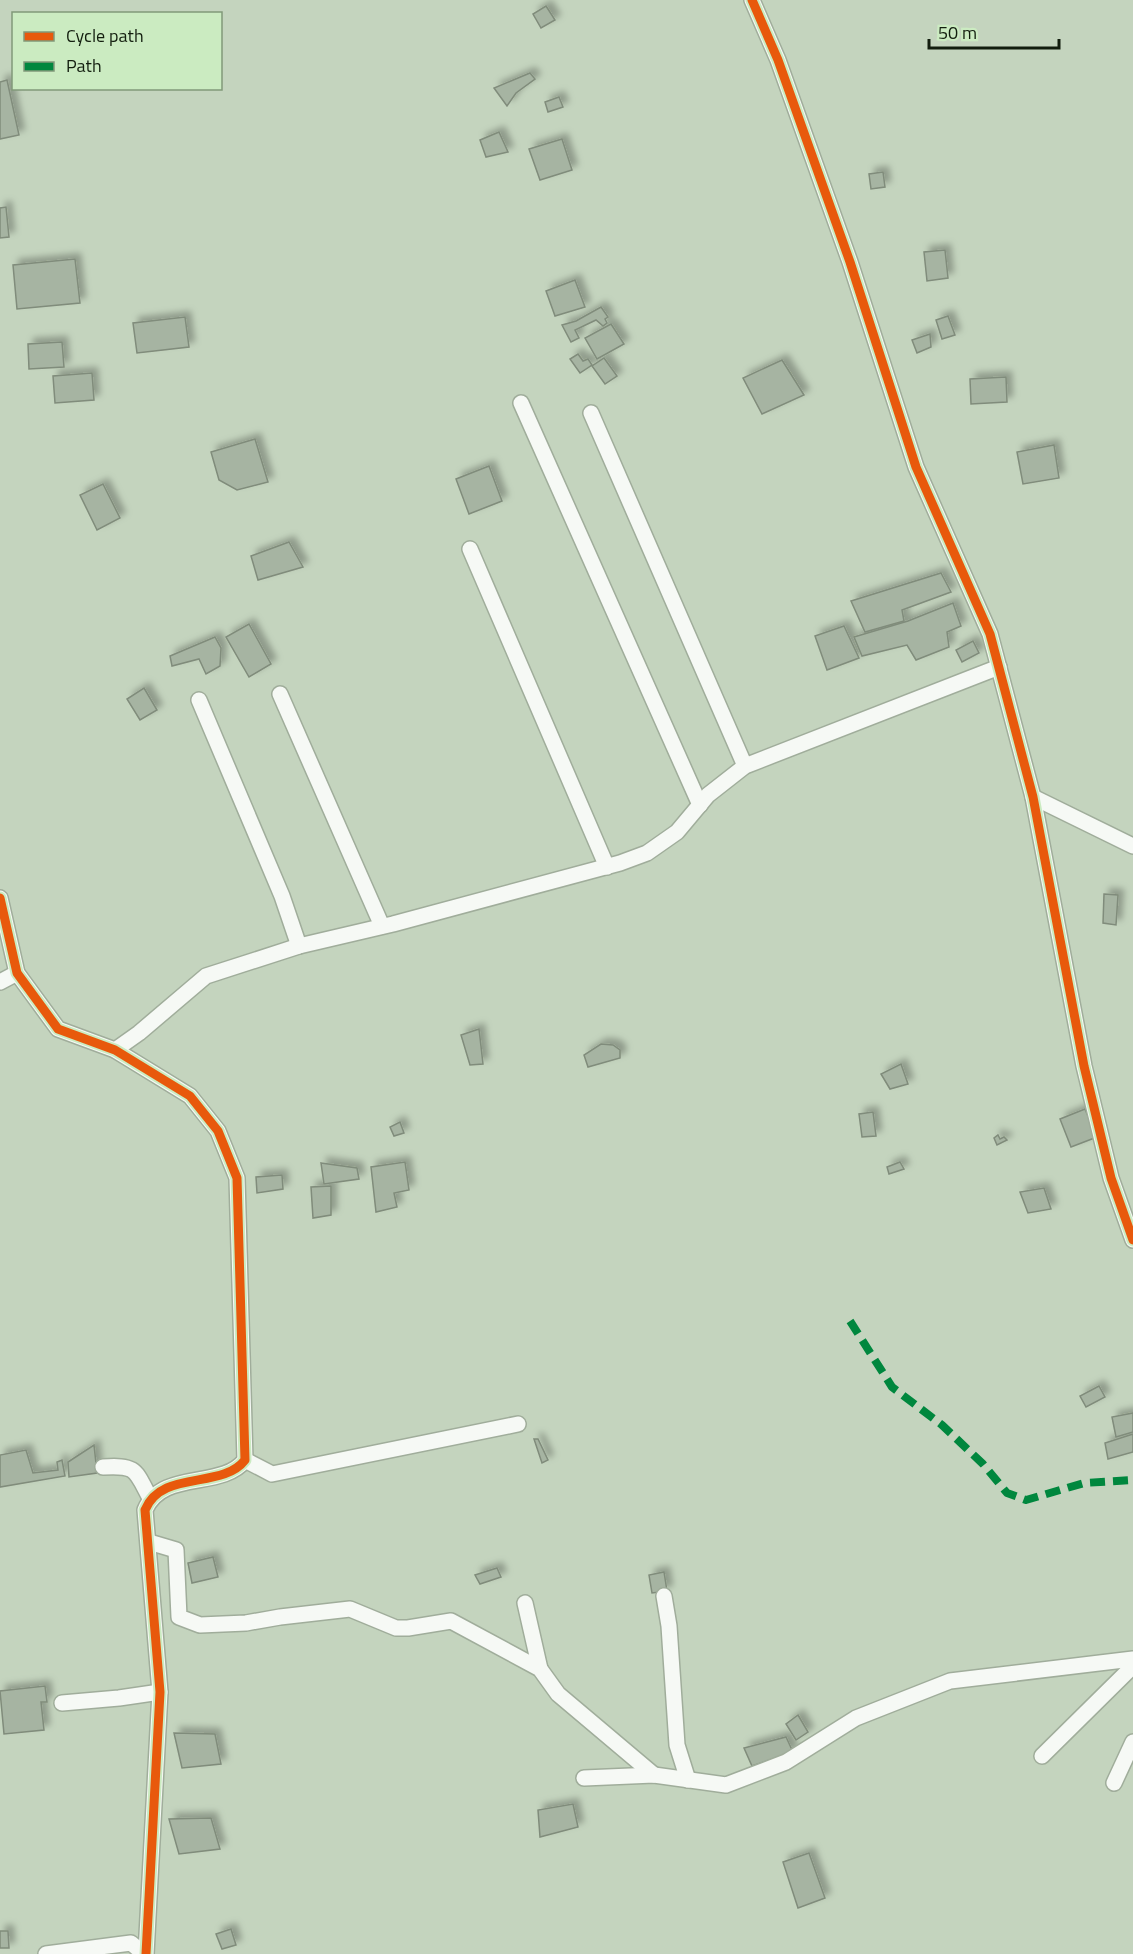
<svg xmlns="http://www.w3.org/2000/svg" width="1133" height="1954" font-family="'Titillium Web',sans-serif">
	<defs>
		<filter id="shadow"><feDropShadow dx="5.5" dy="-5.5" stdDeviation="3" flood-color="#0004"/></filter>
	</defs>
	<rect width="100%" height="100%" fill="#c4d4be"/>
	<g fill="#a6b4a2" stroke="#808c7b" stroke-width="1.5" filter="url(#shadow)">
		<path d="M546 6 555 20 541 28 533 14Z"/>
		<path d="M530 73 535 79 516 93 507 106 494 88Z"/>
		<path d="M7 80 19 135 0 139V82Z"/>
		<path d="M559 97 563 107 548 112 545 102Z"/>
		<path d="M499 132 508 152 486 157 480 140Z"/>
		<path d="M562 139 572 170 540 180 529 149Z"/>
		<path d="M883 172 885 187 871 189 869 174Z"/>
		<path d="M6 207 9 237 0 238V208Z"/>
		<path d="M945 250 948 278 927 281 924 252Z"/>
		<path d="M75 259 80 303 17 309 13 265Z"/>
		<path d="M575 280 585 307 555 316 546 291Z"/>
		<path d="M601 307 608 317 605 319 607 323 603 326 596 320 575 330 579 338 571 342 562 325 576 321Z"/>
		<path d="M948 316 955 335 942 339 936 320Z"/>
		<path d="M185 317 189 347 137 353 133 323Z"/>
		<path d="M611 324 624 344 597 359 585 338Z"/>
		<path d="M930 334 931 347 917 353 912 340Z"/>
		<path d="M62 342 64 367 29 369 28 344Z"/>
		<path d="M578 354 583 361 588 359 592 365 580 373 570 359Z"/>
		<path d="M604 358 617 376 605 384 592 366Z"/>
		<path d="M782 360 804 395 762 414 743 378Z"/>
		<path d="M92 373 94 400 55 403 53 376Z"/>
		<path d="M1006 377 1007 402 971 404 970 379Z"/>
		<path d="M255 439 268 482 237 490 219 480 211 452Z"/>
		<path d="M1054 445 1059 478 1023 484 1017 452Z"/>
		<path d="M489 466 502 501 469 514 456 479Z"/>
		<path d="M103 484 120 518 97 530 80 495Z"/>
		<path d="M289 542 303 567 258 580 251 556Z"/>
		<path d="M941 573 951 592 902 610 904 621 865 632 851 601Z"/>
		<path d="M953 603 961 626 947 632 949 647 916 660 907 645 862 656 854 637 908 621Z"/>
		<path d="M249 624 271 664 249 677 226 637Z"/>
		<path d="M844 626 859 658 827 670 815 636Z"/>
		<path d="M215 637 221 648 220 666 206 674 199 659 172 666 170 656Z"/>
		<path d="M973 641 979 653 962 662 956 650Z"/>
		<path d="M144 688 157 710 140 720 127 699Z"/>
		<path d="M1104 894 1118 895 1116 925 1103 923Z"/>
		<path d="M479 1029 483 1064 470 1065 461 1035Z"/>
		<path d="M601 1044 613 1045 620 1050V1058L588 1067 584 1055Z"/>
		<path d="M901 1064 908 1084 890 1089 881 1074Z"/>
		<path d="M1085 1109 1097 1137 1071 1147 1060 1119Z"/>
		<path d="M873 1112 876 1136 862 1137 859 1114Z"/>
		<path d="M400 1122 404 1133 394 1136 390 1127Z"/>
		<path d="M998 1135 1000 1139 1004 1137 1007 1140 997 1145 994 1138Z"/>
		<path d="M405 1162 409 1190 394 1193 397 1207 376 1212 371 1167Z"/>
		<path d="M900 1162 904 1169 889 1174 887 1167Z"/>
		<path d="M321 1163 357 1168 359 1179 324 1184Z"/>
		<path d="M282 1175 283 1189 257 1193 256 1177Z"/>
		<path d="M331 1186V1215L313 1218 311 1187Z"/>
		<path d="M1044 1188 1051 1209 1028 1213 1020 1192Z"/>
		<path d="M1099 1386 1105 1397 1086 1407 1080 1396Z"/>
		<path d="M1133 1413V1432L1116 1437 1112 1417Z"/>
		<path d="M1133 1434V1452L1108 1459 1105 1443Z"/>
		<path d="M534 1439H538L548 1460 542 1463Z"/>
		<path d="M94 1445 97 1473 69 1477 68 1462Z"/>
		<path d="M26 1450 33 1473 58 1470 57 1462 62 1460 65 1476 0 1487V1455Z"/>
		<path d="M213 1557 218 1577 192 1583 188 1563Z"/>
		<path d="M497 1568 501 1577 480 1584 475 1575Z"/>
		<path d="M664 1572 667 1591 652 1593 649 1575Z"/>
		<path d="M45 1686 47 1702H41L44 1730 4 1734 0 1691Z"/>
		<path d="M798 1715 808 1732 796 1740 786 1724Z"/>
		<path d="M174 1733 215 1734 221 1764 182 1768Z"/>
		<path d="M786 1737 793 1752 752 1766 744 1748Z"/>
		<path d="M573 1804 578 1827 540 1837 538 1810Z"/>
		<path d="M211 1818 220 1849 179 1854 169 1819Z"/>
		<path d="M809 1853 825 1898 798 1908 783 1862Z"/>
		<path d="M231 1929 236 1945 222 1949 216 1934Z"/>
		<path d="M0 1931H8L9 1948H0Z"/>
	</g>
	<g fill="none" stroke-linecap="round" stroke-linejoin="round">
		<defs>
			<g id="street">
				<path d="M752 0 778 60 850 262 916 467 990 634 1033 797 1084 1066 1111 1178 1133 1240"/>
				<path d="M521 403 700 805"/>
				<path d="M591 413 745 766"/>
				<path d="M470 549 607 867"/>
				<path d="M280 694 382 926"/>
				<path d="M199 700 282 896 299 946"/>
				<path d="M1033 797 1133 846"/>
				<path d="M0 898 17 973 58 1029 115 1050 190 1096 218 1131 237 1178 245 1460C222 1490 162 1469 145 1510L160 1692 146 1954"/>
				<path d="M0 982 17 973"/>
				<path d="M115 1050 139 1033 206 976 299 946 393 924 620 863 647 853 677 832 708 795 745 766 999 667"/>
				<path d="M245 1460 272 1474 518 1424"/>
				<path d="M103 1467C137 1465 135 1470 150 1498"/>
				<path d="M149 1542 176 1550 179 1617 200 1625 246 1623 280 1617 350 1609 396 1628H408L451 1621 540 1669 558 1694 654 1775"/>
				<path d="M664 1596 669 1626 677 1745 688 1780"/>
				<path d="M525 1603 540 1669"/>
				<path d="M62 1703 119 1698 160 1692"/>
				<path d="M1042 1756 1127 1672 1133 1663"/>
				<path d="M584 1778 654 1775 726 1785 786 1762 856 1718 950 1681 1133 1659"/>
				<path d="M1114 1783 1133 1742"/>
				<path d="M46 1954 131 1943 144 1954"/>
			</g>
		</defs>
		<use href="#street" stroke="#a0ad9b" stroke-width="18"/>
		<use href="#street" stroke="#f6f9f5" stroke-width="15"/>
		<path stroke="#00873e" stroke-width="8" stroke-dasharray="15 8" stroke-linecap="butt" d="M850 1321 892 1387 942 1425 983 1464 1007 1493 1026 1500 1084 1483 1133 1480"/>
		<defs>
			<g id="cycleway">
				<path d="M752 0 778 60 850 262 916 467 990 634 1033 797 1084 1066 1111 1178 1133 1240"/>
				<path d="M0 898 17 973 58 1029 115 1050 190 1096 218 1131 237 1178 245 1460C222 1490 162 1469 145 1510L160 1692 146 1954"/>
			</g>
		</defs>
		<use href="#cycleway" stroke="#cbebc1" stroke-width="13"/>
		<use href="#cycleway" stroke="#e8590c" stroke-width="9"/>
	</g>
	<rect x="12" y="12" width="210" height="78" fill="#cbebc1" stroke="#819979" stroke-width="1.5"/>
	<rect x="24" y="32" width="30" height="9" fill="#e8590c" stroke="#819979" stroke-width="1.5"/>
	<text x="66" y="42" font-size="18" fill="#121d0e">Cycle path</text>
	<rect x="24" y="62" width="30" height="9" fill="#00873e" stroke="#819979" stroke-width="1.5"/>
	<text x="66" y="72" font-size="18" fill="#121d0e">Path</text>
	<path d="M929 39v9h130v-9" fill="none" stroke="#121d0e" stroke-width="3"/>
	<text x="938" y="39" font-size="18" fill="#121d0e" stroke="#cbebc1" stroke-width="4.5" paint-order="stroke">50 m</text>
</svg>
